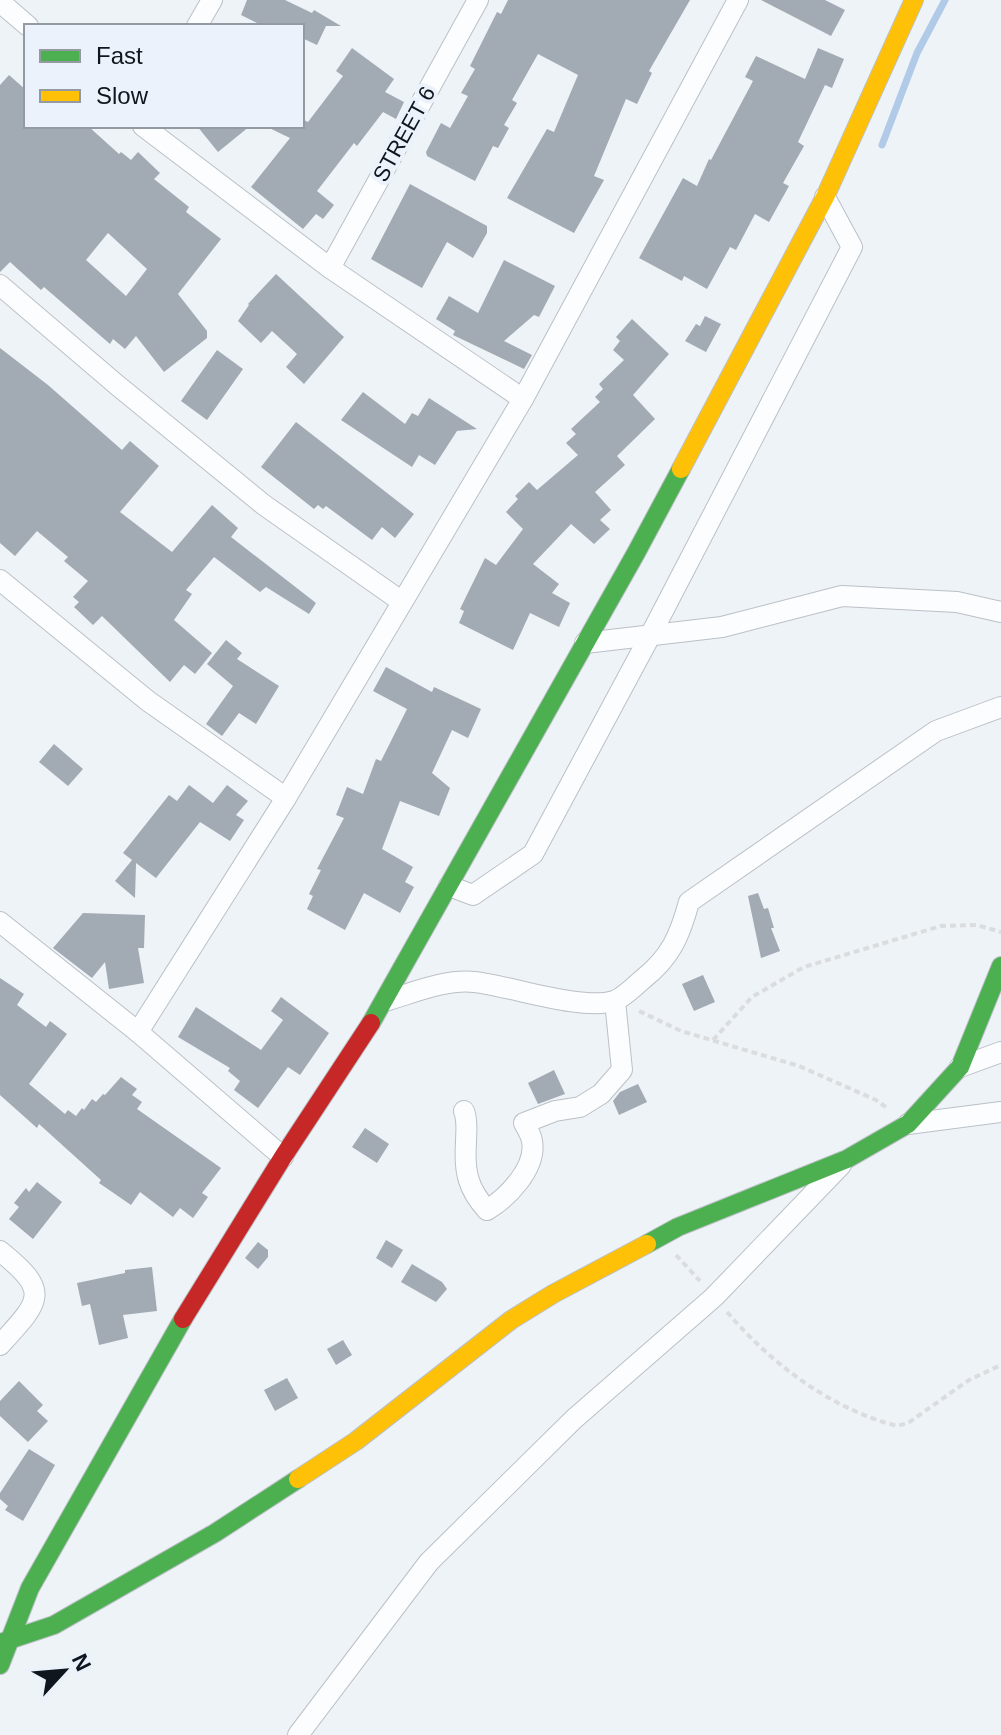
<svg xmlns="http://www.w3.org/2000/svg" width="1001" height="1735" font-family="Arial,sans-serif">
	<rect width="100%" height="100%" fill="#eef3f8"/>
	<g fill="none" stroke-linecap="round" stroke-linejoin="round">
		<path stroke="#b1cae8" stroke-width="7" d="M882 145 917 53 945 0"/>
	</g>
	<g fill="#a2aab3" fill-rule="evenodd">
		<path d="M247 0H285L312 13 314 10 341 26H326L317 45 302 38V26H263L241 15Z"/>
		<path d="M508 0H690L649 71 652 73 637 104 626 99 594 176 604 180 574 233 507 198 547 129 554 132 578 75 538 54 512 100 517 103 504 125 509 128 498 148 493 146 475 181 427 156 426 152 441 123 450 128 468 96 461 93 475 69 470 66 497 12 501 14Z"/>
		<path d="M761 0H825L845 10 831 36Z"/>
		<path d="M352 48 394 79 385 92 404 102 396 119 383 112 357 146 354 143 317 191 334 205 323 219 316 214 303 229 251 187 290 138 265 126H302L304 120 308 122 343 76 336 71Z"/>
		<path d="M818 48 844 59 832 88 825 85 798 142 804 146 783 183 789 186 769 222 755 214 736 250 730 247 707 289 684 276 682 281 639 258 683 178 697 186 709 159 711 160 753 81 745 77 756 56 805 79Z"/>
		<path d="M9 75 26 90V126H88L119 154 121 152 131 160 138 152 160 173 154 179 189 207 186 212 221 239 178 294 207 331V338L164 372 136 336 125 349 113 339 110 344 44 287 41 290 10 262 0 272V85ZM108 233 147 269 126 296 86 260Z"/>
		<path d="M197 126H250L218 152Z"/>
		<path d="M410 184 487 226V233L473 258 447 242 422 288 371 259Z"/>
		<path d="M504 260 555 286 539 317 534 315 504 341 532 355 524 369 453 335 455 331 436 319 449 296 478 313Z"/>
		<path d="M276 274 344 337 304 384 286 367 297 354 272 331 261 343 238 321 249 305 248 304Z"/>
		<path d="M705 316 721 324 706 352 685 341 696 324 700 326Z"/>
		<path d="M632 319 669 354 633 395 655 419 617 456 625 465 595 492 611 510 600 520 610 529 594 544 571 524 533 564 559 584 552 593 570 603 559 627 530 613 513 650 459 623 464 611 460 609 485 558 496 565 523 529 506 512 518 499 515 496 529 482 537 490 578 455 566 443 576 434 571 429 600 402 595 397 603 389 599 384 624 360 613 350 620 341 616 337Z"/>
		<path d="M0 348 48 385 122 450 130 441 159 466 120 512 172 552 212 505 238 528 231 537 316 603 309 614 266 587 260 592 214 557 186 590 192 594 174 620 212 653 195 674 184 665 170 682 102 616 93 625 74 607 79 602 73 597 88 581 64 561 68 557 37 531 15 556 0 543Z"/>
		<path d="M217 350 243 369 207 420 181 401Z"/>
		<path d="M363 392 405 424 412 413 418 416 429 398 477 429 457 431 435 465 419 455 412 467 341 420Z"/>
		<path d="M296 422 414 514 395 538 382 527 372 540 326 506 323 509 318 505 314 509 261 467Z"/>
		<path d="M226 640 242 653 237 659 279 686 256 724 239 713 222 736 206 724 233 686 207 664Z"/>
		<path d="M386 667 432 692 434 687 481 709 468 738 452 730 432 773 450 788 439 816 400 801 382 849 413 867 405 882 414 887 400 913 364 893 345 930 307 909 313 896 309 894 321 870 317 869 344 818 336 815 347 787 363 794 376 759 381 761 407 709 373 691Z"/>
		<path d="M54 744 83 769 68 786 39 762Z"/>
		<path d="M189 785 213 803 227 785 248 801 236 815 244 820 230 841 200 822 156 878 136 863 135 898 115 881 132 860 123 853 169 795 177 801Z"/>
		<path d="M758 893 764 909 768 908 774 928H771L780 951 761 958 748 896Z"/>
		<path d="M83 913 145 915 144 948H138L144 983 109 989 105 962 92 978 53 948Z"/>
		<path d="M703 975 715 1002 694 1011 682 984Z"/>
		<path d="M0 978 24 994 17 1005 46 1027 50 1021 67 1034 29 1084 65 1114 68 1110 76 1116 82 1108 84 1110 92 1099 96 1102 103 1094 105 1095 121 1077 137 1089 132 1095 142 1102 137 1109 221 1168 202 1193 208 1197 193 1218 180 1208 173 1217 140 1192 131 1205 99 1183 101 1180 39 1124 37 1128 0 1095Z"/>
		<path d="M281 997 329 1033 300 1075 288 1067 258 1108 234 1090 240 1081 228 1071 230 1068 178 1037 196 1007 261 1050 283 1020 271 1011Z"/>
		<path d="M554 1070 565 1094 538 1104 528 1083Z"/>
		<path d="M638 1084 647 1102 619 1115 613 1101 620 1092Z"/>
		<path d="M365 1128 389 1144 377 1163 352 1147Z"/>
		<path d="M37 1182 62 1202 33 1239 9 1219 19 1207 14 1203 26 1188 29 1192Z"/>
		<path d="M386 1240 403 1250 392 1268 376 1258Z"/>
		<path d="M258 1242 268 1250V1257L258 1269 245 1258Z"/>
		<path d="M412 1264 442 1282 447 1289 436 1302 401 1282Z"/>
		<path d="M152 1267 157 1311 123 1315 128 1338 99 1345 90 1304 82 1306 77 1283 125 1273V1270Z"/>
		<path d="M343 1340 352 1355 336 1365 327 1349Z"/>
		<path d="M287 1378 298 1398 275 1411 264 1390Z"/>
		<path d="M19 1381 43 1405 37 1411 48 1421 28 1442 0 1416V1401Z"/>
		<path d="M29 1449 55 1465 23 1521 5 1510 8 1506 0 1499V1493Z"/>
	</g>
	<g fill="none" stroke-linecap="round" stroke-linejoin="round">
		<defs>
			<g id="street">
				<path d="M0 2 28 26"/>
				<path d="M197 26 212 0"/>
				<path d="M143 126 330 268 523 399"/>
				<path d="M330 268 478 0"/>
				<path d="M0 285 117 385 264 505 401 601"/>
				<path d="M0 580 148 701 286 798"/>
				<path d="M585 643 722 627 842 596 957 602 1001 612"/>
				<path d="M449 886 473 895 533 854 650 636 852 247 825 197"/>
				<path d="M0 922 138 1032 283 1157"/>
				<path d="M385 1001C413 993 445 979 474 982 511 986 581 1011 614 1001 623 998 635 986 643 979 671 957 680 935 689 902L936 731 1001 707"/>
				<path d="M138 1032 286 798 523 399 738 0"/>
				<path d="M960 1067 1001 1052"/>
				<path d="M464 1111C468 1121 466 1132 466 1143 464 1172 468 1189 487 1210 507 1198 537 1168 532 1141 531 1135 527 1128 524 1123L555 1111 580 1107 601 1094 622 1070 615 1001"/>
				<path d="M908 1124 1001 1112"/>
				<path d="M0 1251C51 1292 41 1300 0 1345"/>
				<path d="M298 1735 429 1562 574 1419 714 1297 841 1165"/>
			</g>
			<g id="fast">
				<path d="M371 1023 636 553 681 469"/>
				<path d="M647 1244 678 1227 847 1159 908 1124 960 1067 1001 966"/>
				<path d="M0 1643 54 1625 215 1533 298 1479"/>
				<path d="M0 1665 30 1588 183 1319"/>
			</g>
			<g id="slow">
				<path d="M681 469 825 197 914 0"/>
				<path d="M298 1479 356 1441 511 1320 553 1294 647 1244"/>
			</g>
			<path id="jam" d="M183 1319 283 1157 371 1023"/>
		</defs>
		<use href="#street" stroke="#bbc0c6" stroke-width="22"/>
		<use href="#fast" stroke="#bbc0c6" stroke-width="20"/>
		<use href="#slow" stroke="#bbc0c6" stroke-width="20"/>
		<use href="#jam" stroke="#bbc0c6" stroke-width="20"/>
		<g stroke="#dadcde" stroke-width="4" stroke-dasharray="6 4" stroke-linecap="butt">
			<path d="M639 1011 681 1031 799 1066 876 1100 887 1108"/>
			<path d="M713 1040 752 997 804 967 941 926 977 925 1001 932"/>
			<path d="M676 1255 700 1281"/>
			<path d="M727 1312C772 1364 829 1408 897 1426L908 1423 969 1380 1001 1365"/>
		</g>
		<use href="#street" stroke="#fcfdfe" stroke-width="20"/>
		<use href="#fast" stroke="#4caf50" stroke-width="18"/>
		<use href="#slow" stroke="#ffc107" stroke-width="18"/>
		<use href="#jam" stroke="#c62828" stroke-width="18"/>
	</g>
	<g text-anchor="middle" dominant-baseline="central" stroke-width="8" stroke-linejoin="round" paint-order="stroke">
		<g font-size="22" fill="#10161d" stroke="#ebf2fb">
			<text transform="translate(404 134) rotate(-61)">STREET 6</text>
		</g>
	</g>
	<rect x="24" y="24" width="280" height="104" fill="#ebf2fb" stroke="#939aa2" stroke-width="2"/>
	<rect x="40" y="50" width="40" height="12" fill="#4caf50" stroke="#939aa2" stroke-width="2"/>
	<text x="96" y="64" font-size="24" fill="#10161d">Fast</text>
	<rect x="40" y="90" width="40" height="12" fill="#ffc107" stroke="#939aa2" stroke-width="2"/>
	<text x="96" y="104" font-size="24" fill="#10161d">Slow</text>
	<g transform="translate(64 1671) rotate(64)" stroke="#ebf2fb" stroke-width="6" paint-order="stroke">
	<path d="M0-6L14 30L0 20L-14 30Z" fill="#10161d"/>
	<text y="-12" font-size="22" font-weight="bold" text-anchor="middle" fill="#10161d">N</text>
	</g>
</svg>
